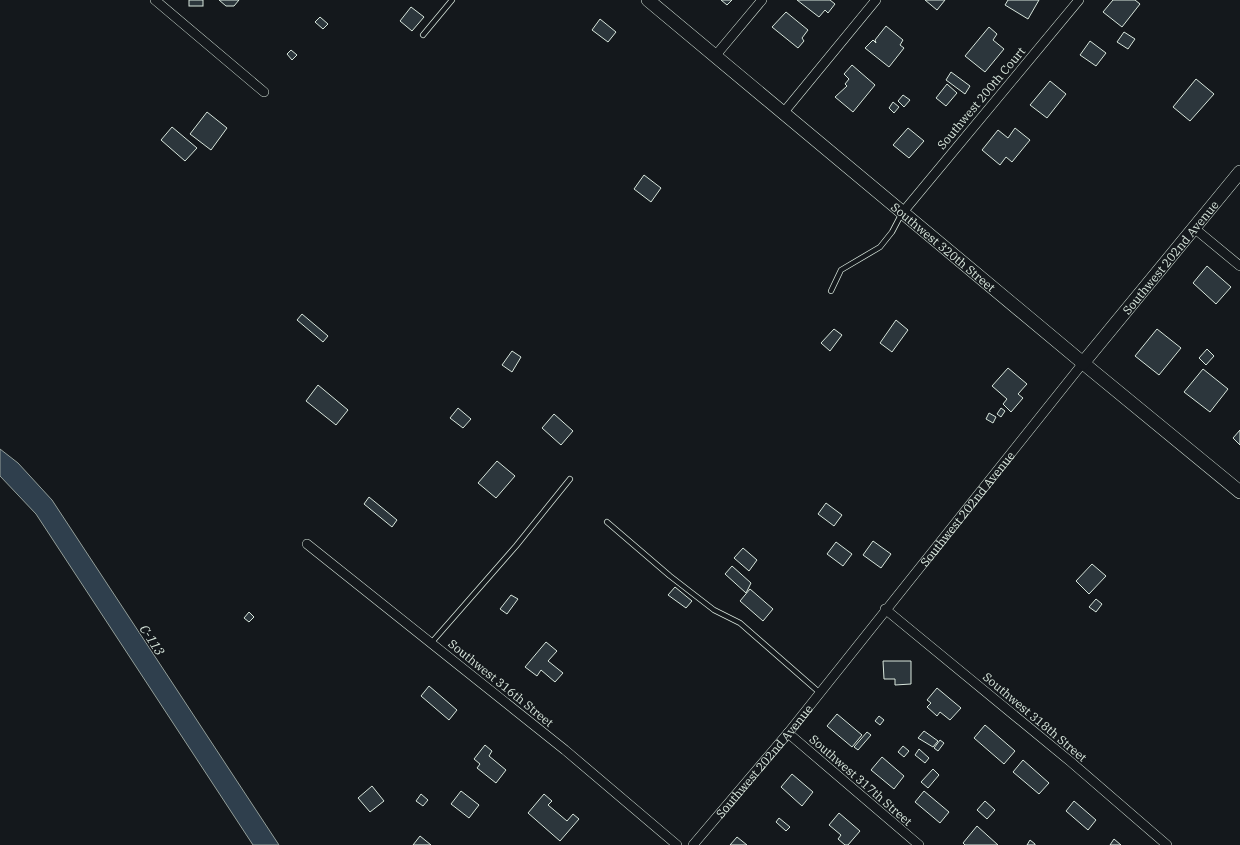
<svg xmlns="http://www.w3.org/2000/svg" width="1240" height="845" font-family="'IBM Plex Serif',serif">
	<rect width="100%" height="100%" fill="#14181c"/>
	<path fill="#2f3f4d" stroke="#939e99" d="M0 449 18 463 52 500 279 845H253L36 514 0 476Z"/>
	<g fill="#2c363c" stroke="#d8e6dc">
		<rect x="189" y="0" width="14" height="6"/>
		<path d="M219 0H239L234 6H226Z"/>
		<path d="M721 0H732L727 5Z"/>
		<path d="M797 0H830L835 4 828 13 825 10 819 17Z"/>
		<path d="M925 0H945L937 10Z"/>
		<path d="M1008 0H1039L1028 19 1005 5Z"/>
		<path d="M1113 0H1135L1140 4 1122 27 1103 12Z"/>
		<path d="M411 7 424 17 412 31 400 21Z"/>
		<path d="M786 12 808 30 802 38 804 41 798 48 772 27Z"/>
		<path d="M320 17 328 24 323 29 315 22Z"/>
		<path d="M600 19 616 32 608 42 592 30Z"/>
		<path d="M886 26 903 40 900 45 904 48 889 67 865 48 873 40 876 43 875 40Z"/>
		<path d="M989 27 997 34 993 40 1004 49 985 72 965 56Z"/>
		<path d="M1124 32 1135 39 1128 49 1117 42Z"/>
		<path d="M1090 41 1106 53 1096 66 1080 55Z"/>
		<path d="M291 50 297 55 292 60 287 54Z"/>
		<path d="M852 65 875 85 853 112 835 97 847 86 845 84 849 79 844 74Z"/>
		<path d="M951 72 970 86 965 94 946 80Z"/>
		<path d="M1196 79 1214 94 1190 121 1173 107Z"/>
		<path d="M1050 81 1066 94 1047 118 1030 105Z"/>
		<path d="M947 84 957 93 946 106 936 98Z"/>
		<path d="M903 95 910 100 904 107 898 101Z"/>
		<path d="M893 102 899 107 894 113 889 108Z"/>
		<path d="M207 112 227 128 211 150 190 134Z"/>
		<path d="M172 127 197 148 185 161 161 140Z"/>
		<path d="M908 128 924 141 909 158 893 145Z"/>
		<path d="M1015 128 1030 140 1012 162 1006 157 1000 165 982 150 998 130 1008 138Z"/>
		<path d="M644 175 661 188 651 202 634 189Z"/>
		<path d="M1207 266 1231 287 1216 304 1193 283Z"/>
		<path d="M302 314 328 336 323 342 297 320Z"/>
		<path d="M896 320 908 330 892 352 880 343Z"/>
		<path d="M834 329 842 335 830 351 821 343Z"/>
		<path d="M1157 329 1181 348 1159 375 1135 356Z"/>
		<path d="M1207 349 1214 356 1206 365 1199 358Z"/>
		<path d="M512 351 521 357 512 372 502 365Z"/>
		<path d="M1008 368 1027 384 1018 394 1023 398 1011 412 1003 404 1007 399 992 386Z"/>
		<path d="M1203 369 1228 389 1210 412 1184 392Z"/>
		<path d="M318 385 348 410 336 425 306 401Z"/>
		<path d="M458 408 471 419 463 428 450 418Z"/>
		<path d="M1001 408 1005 411 1001 417 997 414Z"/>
		<path d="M989 413 996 417 993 423 986 419Z"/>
		<path d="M554 414 573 431 561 445 542 428Z"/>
		<path d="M1240 430V445L1233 438Z"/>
		<path d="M497 461 515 476 496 498 478 483Z"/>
		<path d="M369 497 397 520 392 527 364 504Z"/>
		<path d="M826 503 842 515 834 526 818 514Z"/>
		<path d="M873 541 891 554 881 568 863 555Z"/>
		<path d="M836 542 852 554 843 566 827 554Z"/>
		<path d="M743 548 757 560 749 571 734 558Z"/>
		<path d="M1092 564 1106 576 1089 594 1076 581Z"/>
		<path d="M732 566 751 583 746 593 725 574Z"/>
		<path d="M675 587 692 601 686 608 668 595Z"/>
		<path d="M750 589 773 609 763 621 740 601Z"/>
		<path d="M511 595 518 599 507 614 500 609Z"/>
		<path d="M1096 599 1102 604 1096 612 1089 607Z"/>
		<path d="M249 612 254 617 249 622 244 618Z"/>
		<path d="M546 642 557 651 548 661 563 673 555 682 541 670 537 676 525 667Z"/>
		<path d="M883 661H911V684L895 685V679H884Z"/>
		<path d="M429 686 457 710 449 720 421 696Z"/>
		<path d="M937 688 961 708 950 720 940 712 937 716 927 707 931 703 927 700Z"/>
		<path d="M837 714 862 735 852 747 827 726Z"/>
		<path d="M879 716 884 720 880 725 875 721Z"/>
		<path d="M985 725 1015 751 1004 764 974 738Z"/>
		<path d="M924 731 938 741 933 747 918 738Z"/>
		<path d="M867 732 871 735 858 750 854 747Z"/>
		<path d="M940 740 944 743 938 751 934 748Z"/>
		<path d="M485 745 492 751 489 756 506 770 496 783 477 768 480 764 474 759Z"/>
		<path d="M903 746 909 751 904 757 898 752Z"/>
		<path d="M919 749 929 758 925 763 915 755Z"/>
		<path d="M882 757 904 776 894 789 871 770Z"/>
		<path d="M1023 760 1049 783 1039 794 1013 772Z"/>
		<path d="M933 769 939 775 928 788 921 782Z"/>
		<path d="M792 774 813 792 802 806 781 787Z"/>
		<path d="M372 786 384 801 370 812 358 798Z"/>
		<path d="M461 791 479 805 469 818 451 804Z"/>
		<path d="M924 791 949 812 940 823 915 802Z"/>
		<path d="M421 794 428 800 423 806 416 801Z"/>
		<path d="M544 794 552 801 548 805 567 821 573 814 579 819 560 841 528 813Z"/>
		<path d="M985 801 995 810 987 819 977 810Z"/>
		<path d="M1074 801 1096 820 1088 830 1066 811Z"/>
		<path d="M839 813 860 831 848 845H845L838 839 841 835 829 825Z"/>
		<path d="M779 818 790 827 786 831 776 822Z"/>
		<path d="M977 826 998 845H965L963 843Z"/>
		<path d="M420 836 431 845H413Z"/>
		<path d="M737 837 747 845H730Z"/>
		<path d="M1114 839 1121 845H1110Z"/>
		<path d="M1030 840 1035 844V845H1027Z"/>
	</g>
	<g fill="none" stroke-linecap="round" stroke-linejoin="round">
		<defs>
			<g id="lane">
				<path d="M423 35 452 0"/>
				<path d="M831 291 841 270 880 247 892 232 902 213"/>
				<path d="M607 522 670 576 714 610 740 623 820 693"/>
				<path d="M432 642 516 546 570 479"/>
			</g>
			<g id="street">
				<path d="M155 0 264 92"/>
				<path d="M716 55 762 0"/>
				<path d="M784 112 876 0"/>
				<path d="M903 212 1079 0"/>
				<path d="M1194 228 1240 266"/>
				<path d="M307 544 565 750 677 845"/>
				<path d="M885 609 1071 762 1167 845"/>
				<path d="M788 733 919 845"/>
				<path id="s1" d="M693 845 788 733 1083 363"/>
			</g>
			<g id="secondary">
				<path id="s2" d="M648 0 1083 363 1240 492"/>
				<path id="s3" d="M1083 363 1240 172"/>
			</g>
		</defs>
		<use href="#lane" stroke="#d8e6dc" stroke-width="6"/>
		<use href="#street" stroke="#d8e6dc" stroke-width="10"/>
		<use href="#secondary" stroke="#d8e6dc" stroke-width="14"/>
		<use href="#lane" stroke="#14181c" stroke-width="4.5"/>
		<use href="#street" stroke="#14181c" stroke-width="9"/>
		<use href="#secondary" stroke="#14181c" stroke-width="13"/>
	</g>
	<g text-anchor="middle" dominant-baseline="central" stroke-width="3" stroke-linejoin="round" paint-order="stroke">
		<g font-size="12" fill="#d8e6dc" stroke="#14181c">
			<text transform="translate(981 98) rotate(-50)">Southwest 200th Court</text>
			<text stroke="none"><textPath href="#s2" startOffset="385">Southwest 320th Street</textPath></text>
			<text stroke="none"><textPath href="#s3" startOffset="137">Southwest 202nd Avenue</textPath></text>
			<text stroke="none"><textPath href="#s1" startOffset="434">Southwest 202nd Avenue</textPath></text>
			<text transform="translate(501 683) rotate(39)">Southwest 316th Street</text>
			<text transform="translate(1035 717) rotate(40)">Southwest 318th Street</text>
			<text stroke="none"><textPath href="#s1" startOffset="110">Southwest 202nd Avenue</textPath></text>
			<text transform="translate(861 780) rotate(41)">Southwest 317th Street</text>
		</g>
		<g font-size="13" font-style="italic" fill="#d8e6dc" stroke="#14181c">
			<text transform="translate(152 640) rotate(57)">C-113</text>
		</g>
	</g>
</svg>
